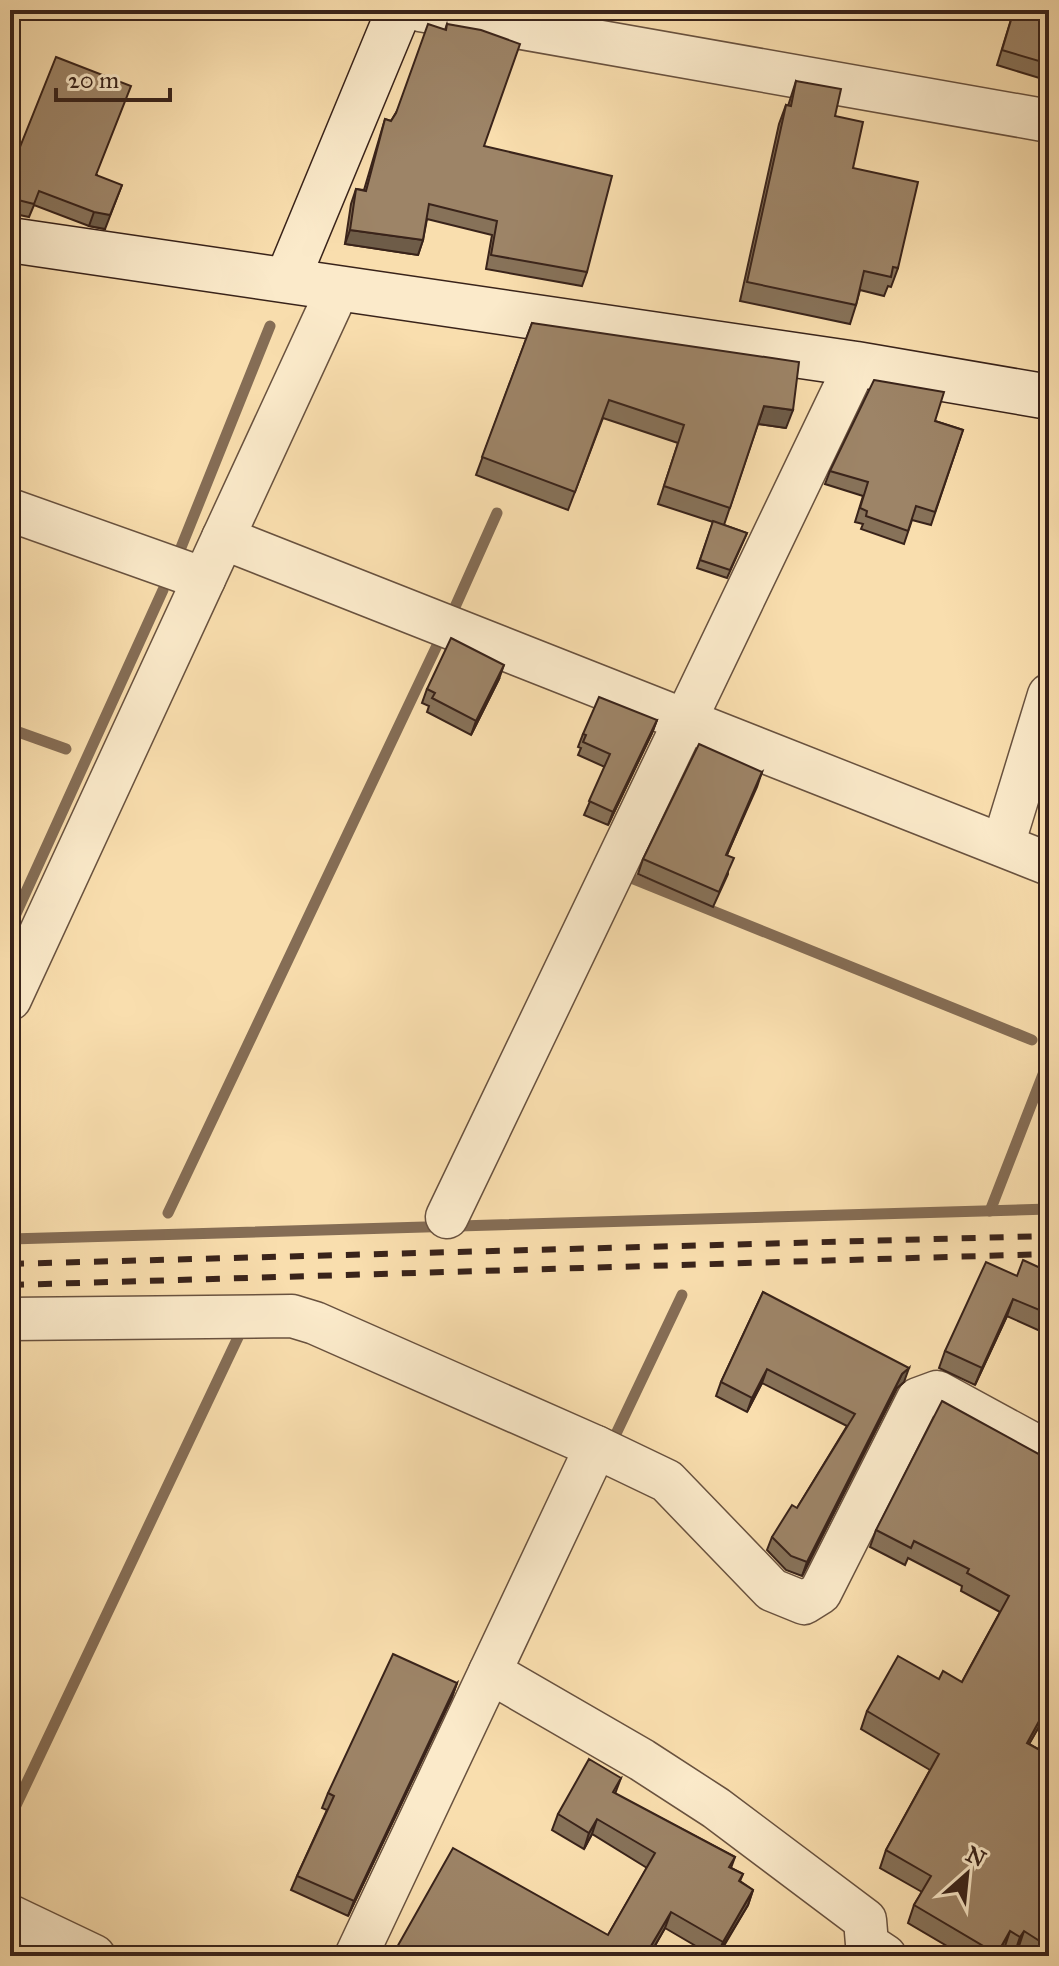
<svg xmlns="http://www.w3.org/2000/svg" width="1059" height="1966" font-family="'IM FELL Great Primer',serif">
	<rect width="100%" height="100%" fill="#f9deae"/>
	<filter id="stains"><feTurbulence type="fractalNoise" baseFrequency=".0025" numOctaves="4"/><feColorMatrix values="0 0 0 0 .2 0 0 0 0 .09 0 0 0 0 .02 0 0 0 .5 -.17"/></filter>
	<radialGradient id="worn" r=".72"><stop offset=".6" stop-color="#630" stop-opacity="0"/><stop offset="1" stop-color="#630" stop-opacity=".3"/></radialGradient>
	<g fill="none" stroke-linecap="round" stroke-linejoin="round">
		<g stroke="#856d55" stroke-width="11">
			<path d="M178 555 270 326"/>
			<path d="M455 607 497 513"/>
			<path d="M10 729 66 749"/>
			<path d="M626 876 1032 1040"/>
			<path d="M10 927 163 590"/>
			<path d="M990 1211 1049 1059"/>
			<path d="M168 1213 441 637"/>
			<path d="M10 1239 1049 1209"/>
			<path d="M614 1438 682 1295"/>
			<path d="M10 1818 242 1329"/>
		</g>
		<defs>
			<g id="street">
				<path d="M420 10 1049 121"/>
				<path d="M10 510 204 579"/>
				<path d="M223 538 1049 864"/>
				<path d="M1003 845 1049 695"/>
				<path d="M10 999 338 289"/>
				<path d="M447 1217 856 364"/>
				<path d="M10 1319 292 1316 315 1323 596 1447"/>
				<path d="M490 1672 642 1760 716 1808 865 1920 867 1944 885 1956"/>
				<path d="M10 1916 94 1956"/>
				<path d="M356 1956 596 1447 667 1481 772 1590 804 1603 820 1593 918 1399 937 1392 1049 1453"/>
			</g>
			<g id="secondary">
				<path d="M10 240 856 364 1049 397"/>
				<path d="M287 280 399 10"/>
			</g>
		</defs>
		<use href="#street" stroke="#69523f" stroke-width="45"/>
		<use href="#secondary" stroke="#39231a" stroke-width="47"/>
		<use href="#street" stroke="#fbeaca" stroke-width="42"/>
		<use href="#secondary" stroke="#fbeaca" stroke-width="44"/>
		<g stroke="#39231a" stroke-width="6" stroke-dasharray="14 14" stroke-linecap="butt">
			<path d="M10 1264 1049 1236"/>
			<path d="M10 1285 1049 1254"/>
		</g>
	</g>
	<g fill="#877259" stroke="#39231a" stroke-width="2">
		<path d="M1014 10 1049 16V81L997 65Z"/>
		<path d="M447 24 484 146 587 272 582 286 486 269 492 235 427 219 423 240 418 255 345 244 351 204 356 189 364 190 385 119 391 121 445 30Z"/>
		<path d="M796 81 835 116 853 168 898 268 891 287 888 286 884 296 860 290 856 305 850 324 740 301 779 124 786 105 788 106Z"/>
		<path d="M10 172 97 175 105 229 89 226 34 205 29 217 10 213Z"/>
		<path d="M532 323 786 428 758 424 724 525 747 533 727 578 697 568 713 522 658 504 678 443 603 418 568 510 476 475Z"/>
		<path d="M935 421 963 430 931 525 912 520 904 544 861 529 863 524 855 522 863 496 825 484 830 471Z"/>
		<path d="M499 679 471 735 427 712 429 706 422 703 427 689Z"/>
		<path d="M657 720 652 733 608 825 584 815 605 767 578 755 581 748 578 747 583 734Z"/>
		<path d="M762 772 727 855 728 874 713 907 638 874 643 859Z"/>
		<path d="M1049 1272V1335L1007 1316 975 1385 939 1368 945 1351 1017 1276Z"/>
		<path d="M763 1292 904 1382 897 1388 802 1576 786 1570 767 1550 772 1537 797 1508 847 1426 762 1383 747 1412 716 1396 721 1382Z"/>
		<path d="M1044 1457 1049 1458V1709L1029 1744 1049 1755V1956H1029L1018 1949 1014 1955 1004 1949 1000 1956H964L908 1923 914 1905 922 1892 880 1868 886 1850 930 1770 861 1729 867 1711 939 1679 962 1682 1000 1612 961 1591 962 1586 908 1558 905 1565 870 1547 876 1530Z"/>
		<path d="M457 1683 452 1697 348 1916 291 1890 297 1876 327 1810 322 1808 328 1793Z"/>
		<path d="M621 1778 615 1794 735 1857 731 1868 743 1874 740 1881 753 1890 748 1905 718 1956H713L665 1928 649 1956H392L608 1935 647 1868 592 1834 584 1849 552 1830 558 1814Z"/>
	</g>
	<g fill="#6e5c48" stroke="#39231a" stroke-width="2">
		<path d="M122 185 105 229 89 226 94 212Z"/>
		<path d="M350 230 423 240 418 255 345 244Z"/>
		<path d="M764 406 793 410 786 428 758 424Z"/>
		<path d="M504 665 499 679 471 735 476 721Z"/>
		<path d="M657 720 652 733 608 825 613 812Z"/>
		<path d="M762 772 757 787 720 870 726 855Z"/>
		<path d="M1013 1299 1007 1316 975 1385 982 1368Z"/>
		<path d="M909 1368 904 1382 897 1388 802 1576 807 1562 902 1374Z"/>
		<path d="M767 1369 762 1383 747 1412 752 1398Z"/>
		<path d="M457 1683 452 1697 348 1916 354 1901Z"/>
		<path d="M1049 1703V1709L1020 1760 1027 1743Z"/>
		<path d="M597 1819 592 1834 584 1849 589 1833Z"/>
		<path d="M753 1890 748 1905 717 1956 723 1942Z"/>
		<path d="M671 1912 665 1928 649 1956H645Z"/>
		<path d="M1010 1931 1004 1949 1000 1956H996Z"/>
		<path d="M1024 1931 1018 1949 1014 1955 1020 1937Z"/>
	</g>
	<g fill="#9d8467" stroke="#39231a" stroke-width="2">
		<path d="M1014 10H1028L1049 16V64L1002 50Z"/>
		<path d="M428 24 446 30 447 24 481 30 520 44 484 146 612 176 587 272 491 255 497 221 429 204 423 240 350 230 356 189 366 191 385 119 391 121 396 113Z"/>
		<path d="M56 57 131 86 96 175 122 185 110 215 94 212 39 191 34 204 10 198V172Z"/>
		<path d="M796 81 841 89 835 116 863 122 853 168 918 182 898 268 893 267 891 277 864 271 856 305 747 282 786 105 791 106Z"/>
		<path d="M532 323 799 362 793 410 764 406 730 508 664 486 684 425 609 400 575 492 482 457Z"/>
		<path d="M874 380 944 392 935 421 963 430 935 512 916 506 908 531 866 516 867 511 860 508 868 482 830 471Z"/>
		<path d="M713 521 747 533 730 570 700 560Z"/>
		<path d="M451 638 504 665 476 721 432 698 435 693 427 689Z"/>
		<path d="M599 697 657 720 613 812 589 801 610 754 583 742 586 735 583 734Z"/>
		<path d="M699 744 762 772 726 855 734 858 719 892 643 859Z"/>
		<path d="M1023 1260 1049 1272V1314L1013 1299 982 1368 945 1351 986 1262 1017 1276Z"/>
		<path d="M763 1292 909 1368 902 1374 807 1562 791 1556 772 1537 792 1505 797 1508 855 1414 767 1369 752 1398 721 1382Z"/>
		<path d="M942 1401 1044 1457 1049 1458V1703L1027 1743 1049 1755V1947L1024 1931 1020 1937 1010 1931 997 1954 914 1905 931 1876 886 1850 939 1754 867 1711 898 1656 939 1679 943 1671 962 1682 1009 1596 967 1573 969 1569 914 1541 911 1548 876 1530Z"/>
		<path d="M393 1654 457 1683 354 1901 297 1876 334 1796 328 1793Z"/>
		<path d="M589 1759 621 1778 613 1792 735 1857 729 1867 743 1874 739 1881 753 1890 723 1942 671 1912 645 1956H392L453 1848 608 1935 655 1853 597 1819 589 1833 558 1814Z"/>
	</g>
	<rect width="1059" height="1966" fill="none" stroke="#f9deae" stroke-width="40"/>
	<rect x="12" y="12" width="1035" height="1942" fill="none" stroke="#39231a" stroke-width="4"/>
	<rect x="20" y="20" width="1019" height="1926" fill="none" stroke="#39231a" stroke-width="2"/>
	<g transform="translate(967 1874) rotate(27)" stroke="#fbeaca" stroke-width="6" paint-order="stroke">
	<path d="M0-6L14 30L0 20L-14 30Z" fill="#39231a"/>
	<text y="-12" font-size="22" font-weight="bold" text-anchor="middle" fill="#39231a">N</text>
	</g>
	<path d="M56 88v12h114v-12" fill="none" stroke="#39231a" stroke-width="4"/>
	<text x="68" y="88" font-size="24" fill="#39231a" stroke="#fbeaca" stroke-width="6" paint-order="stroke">20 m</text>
	<rect width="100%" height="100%" filter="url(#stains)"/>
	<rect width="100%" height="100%" fill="url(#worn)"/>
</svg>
